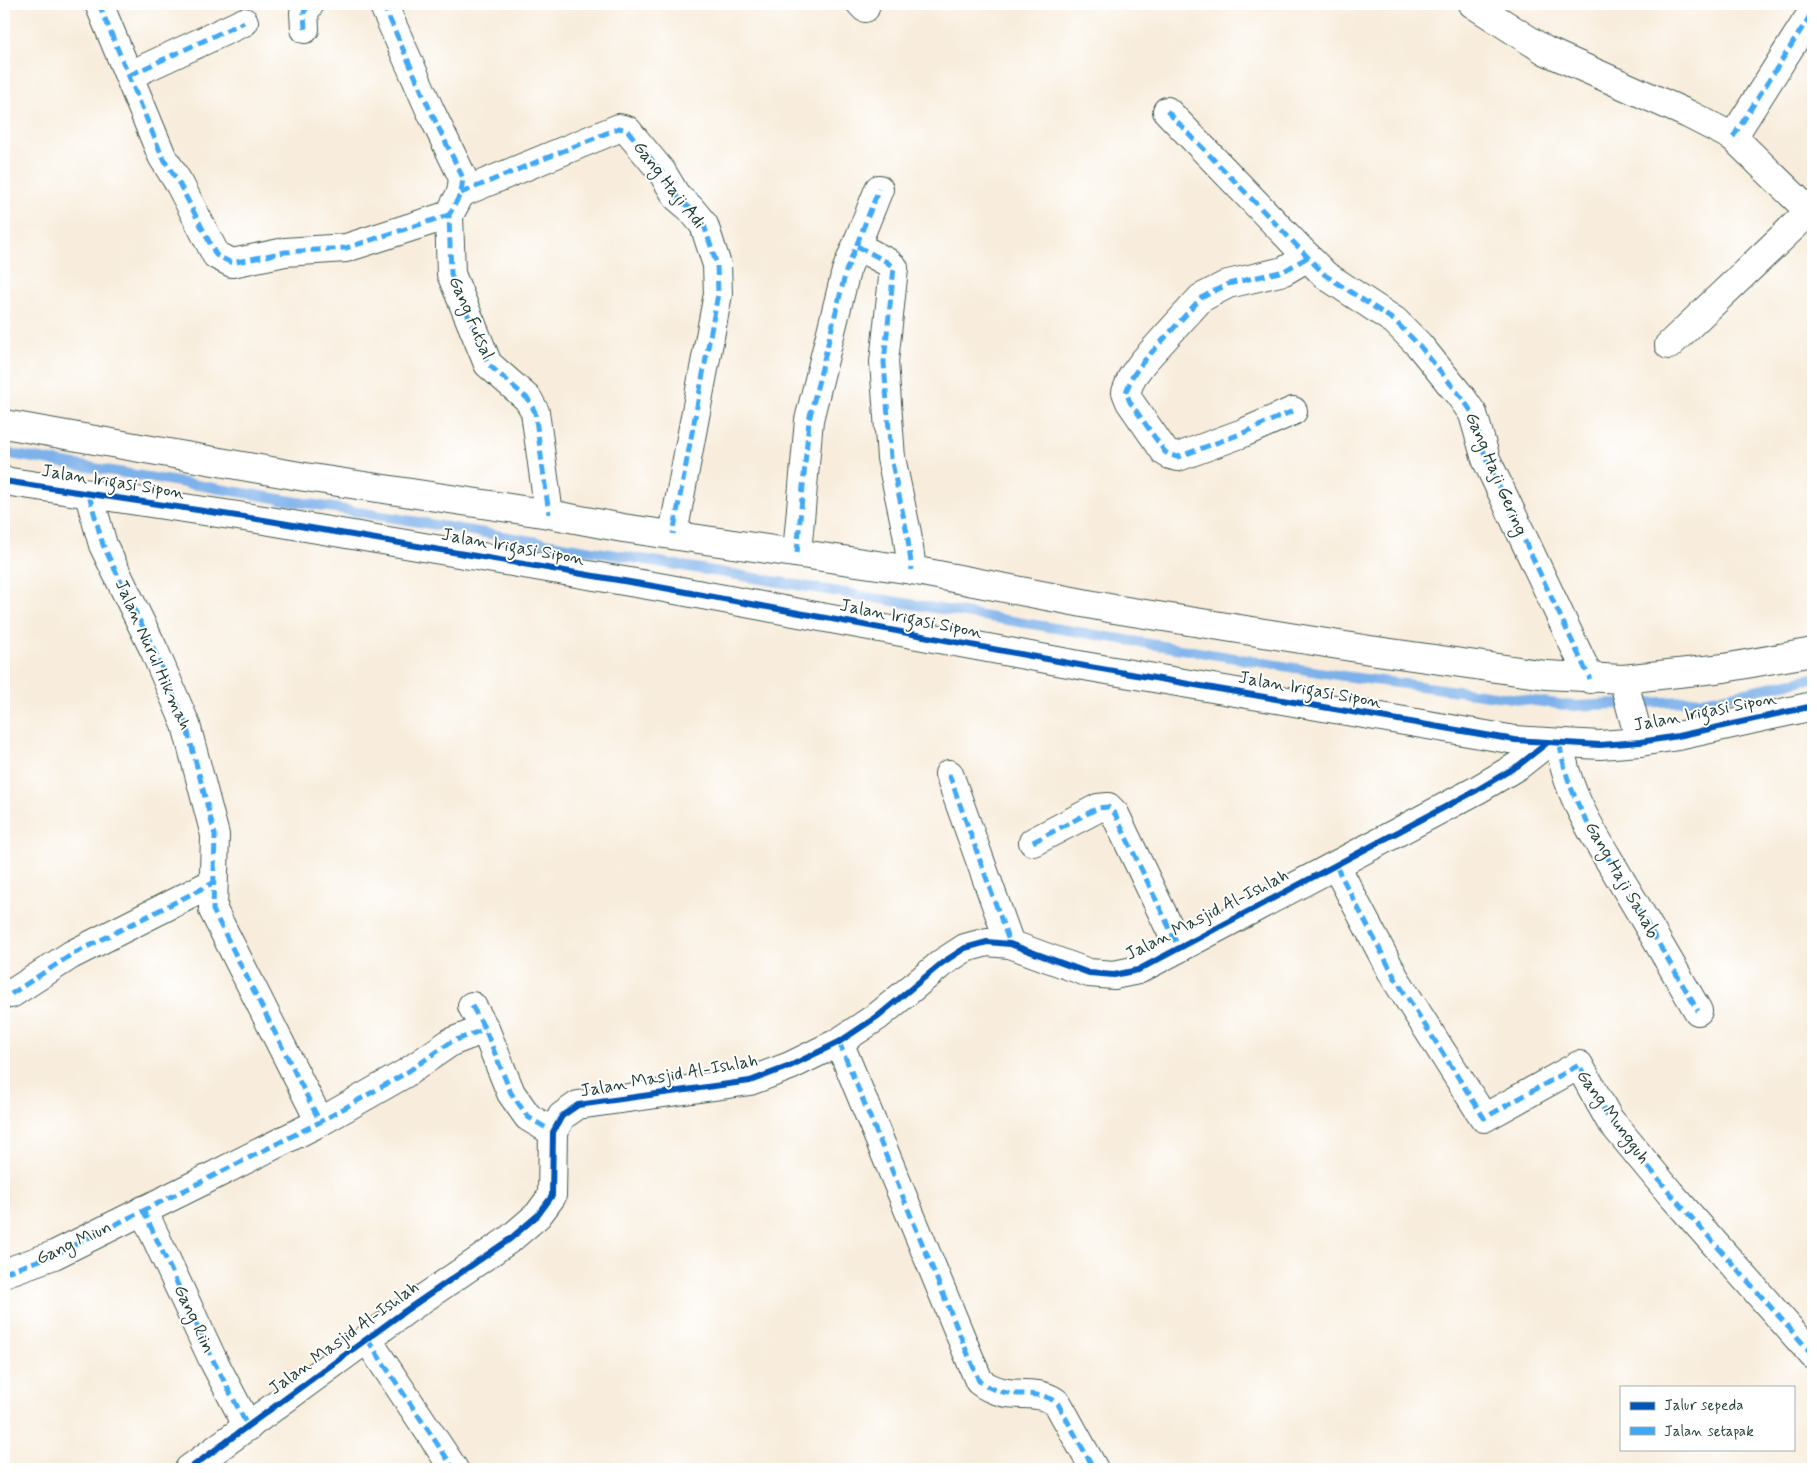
<svg xmlns="http://www.w3.org/2000/svg" width="1817" height="1473" font-family="Mynerve,sans-serif">
	<rect width="100%" height="100%" fill="#fff"/>
	<filter id="ink" filterUnits="userSpaceOnUse"><feTurbulence type="fractalNoise" baseFrequency=".02" numOctaves="2"/><feDisplacementMap in="SourceGraphic" scale="10" xChannelSelector="R" yChannelSelector="G"/><feConvolveMatrix kernelMatrix="1 2 1 2 8 2 1 2 1" color-interpolation-filters="sRGB"/></filter>
	<filter id="wash" filterUnits="userSpaceOnUse"><feTurbulence type="fractalNoise" baseFrequency=".0096" numOctaves="4" result="noise"/><feDisplacementMap in="SourceGraphic" scale="20" xChannelSelector="R" yChannelSelector="G"/><feGaussianBlur stdDeviation="1.12" result="paint"/><feColorMatrix in="noise" values="0 0 0 0 0 0 0 0 0 0 0 0 0 0 0 0 0 1.4 0 .05"/><feComposite in="paint" operator="in"/></filter>
	<g filter="url(#wash)">
		<rect width="100%" height="100%" fill="#f8eddc"/>
		<g fill="none" stroke-linecap="round" stroke-linejoin="round">
			<path stroke="#7db1ea" stroke-width="10" d="M4 453 1343 676 1573 706 1708 700 1813 678"/>
		</g>
	</g>
	<g filter="url(#ink)">
		<g fill="none" stroke-linecap="round" stroke-linejoin="round">
			<defs>
				<g id="minor">
					<path d="M99 4 162 156 180 185 216 255 232 263 285 252 346 248 449 215"/>
					<path d="M383 4 430 110 463 178 461 193 449 215 451 274 488 364 528 399 535 412 549 514"/>
					<path d="M861 4 865 8"/>
					<path d="M1473 4 1546 51 1688 114 1733 137 1813 215"/>
					<path d="M305 29 304 12 310 4"/>
					<path d="M130 75 244 22"/>
					<path d="M1167 111 1325 275 1395 321 1419 345 1462 398 1473 414 1486 459 1590 679"/>
					<path d="M1733 137 1813 11"/>
					<path d="M461 193 619 128 627 130 662 172 677 197 690 208 704 225 717 265 718 294 673 534"/>
					<path d="M857 246 887 262 894 268 884 362 891 458 907 533 912 570"/>
					<path d="M1669 345 1810 211"/>
					<path d="M1293 411 1243 433 1178 457 1170 455 1165 452 1130 402 1126 392 1132 377 1143 362 1201 298 1228 284 1284 271 1308 257"/>
					<path d="M4 424 305 477 549 514 623 528 912 570 1114 609 1370 650 1546 675 1623 679 1724 668 1813 652"/>
					<path d="M4 481 264 520 659 587 1090 667 1515 740 1600 745 1640 742 1678 736 1813 706"/>
					<path d="M89 495 103 545 155 652 186 725 215 835 213 910 320 1122"/>
					<path d="M797 553 809 420 846 271 879 189"/>
					<path d="M1623 679 1640 742"/>
					<path d="M1560 744C1566 795 1597 839 1622 882 1648 925 1673 968 1698 1011"/>
					<path d="M949 774 1010 944"/>
					<path d="M1033 842 1098 808 1108 807 1115 814 1179 948"/>
					<path d="M1336 866 1395 978 1484 1118 1579 1065 1609 1119 1670 1193 1813 1355"/>
					<path d="M11 994 71 955 213 883"/>
					<path d="M472 1006 485 1029 511 1093 528 1117 553 1132"/>
					<path d="M839 1042 979 1381C1008 1404 1037 1385 1058 1404L1094 1469"/>
					<path d="M143 1210 213 1360 248 1427"/>
					<path d="M4 1273 54 1255 205 1180 320 1122 406 1073 451 1042 485 1029"/>
					<path d="M367 1339 454 1469"/>
					<path d="M189 1469 405 1311 510 1239 538 1215 552 1196 553 1132 562 1116 578 1105 750 1081 790 1066 839 1042 878 1016 942 963 965 948 987 942 1010 944 1089 973 1114 975 1138 970 1477 790 1519 765 1547 743"/>
				</g>
			</defs>
			<use href="#minor" stroke="#40574d" stroke-width="30"/>
			<use href="#minor" stroke="#fff" stroke-width="28"/>
			<g stroke="#3fa9f5" stroke-width="5" stroke-dasharray="10 5" stroke-linecap="butt">
				<path d="M99 4 162 156 180 185 216 255 232 263 285 252 346 248 449 215"/>
				<path d="M383 4 430 110 463 178 461 193 449 215 451 274 488 364 528 399 535 412 549 514"/>
				<path d="M305 29 304 12 310 4"/>
				<path d="M130 75 244 22"/>
				<path d="M1167 111 1325 275 1395 321 1419 345 1462 398 1473 414 1486 459 1590 679"/>
				<path d="M1733 137 1813 11"/>
				<path d="M461 193 619 128 627 130 662 172 677 197 690 208 704 225 717 265 718 294 673 534"/>
				<path d="M857 246 887 262 894 268 884 362 891 458 907 533 912 570"/>
				<path d="M1293 411 1243 433 1178 457 1170 455 1165 452 1130 402 1126 392 1132 377 1143 362 1201 298 1228 284 1284 271 1308 257"/>
				<path d="M89 495 103 545 155 652 186 725 215 835 213 910 320 1122"/>
				<path d="M797 553 809 420 846 271 879 189"/>
				<path d="M1560 744C1566 795 1597 839 1622 882 1648 925 1673 968 1698 1011"/>
				<path d="M949 774 1010 944"/>
				<path d="M1033 842 1098 808 1108 807 1115 814 1179 948"/>
				<path d="M1336 866 1395 978 1484 1118 1579 1065 1609 1119 1670 1193 1813 1355"/>
				<path d="M11 994 71 955 213 883"/>
				<path d="M472 1006 485 1029 511 1093 528 1117 553 1132"/>
				<path d="M839 1042 979 1381C1008 1404 1037 1385 1058 1404L1094 1469"/>
				<path d="M143 1210 213 1360 248 1427"/>
				<path d="M4 1273 54 1255 205 1180 320 1122 406 1073 451 1042 485 1029"/>
				<path d="M367 1339 454 1469"/>
			</g>
			<defs>
				<g id="cycleway">
					<path d="M4 481 264 520 659 587 1090 667 1515 740 1600 745 1640 742 1678 736 1813 706"/>
					<path d="M189 1469 405 1311 510 1239 538 1215 552 1196 553 1132 562 1116 578 1105 750 1081 790 1066 839 1042 878 1016 942 963 965 948 987 942 1010 944 1089 973 1114 975 1138 970 1477 790 1519 765 1547 743"/>
				</g>
			</defs>
			<use href="#cycleway" stroke="#fff" stroke-width="9"/>
			<use href="#cycleway" stroke="#0057b8" stroke-width="6"/>
		</g>
	</g>
	<g text-anchor="middle" dominant-baseline="central" stroke-width="4" stroke-linejoin="round" paint-order="stroke">
		<g font-size="18" fill="#1f3d34" stroke="#fff">
			<text transform="translate(669 185) rotate(52)">Gang Haji Adi</text>
			<text transform="translate(471 318) rotate(67)">Gang Futsal</text>
			<text transform="translate(1496 474) rotate(67)">Gang Haji Gering</text>
			<text transform="translate(113 482) rotate(9)">Jalan Irigasi Sipon</text>
			<text transform="translate(513 547) rotate(10)">Jalan Irigasi Sipon</text>
			<text transform="translate(911 619) rotate(11)">Jalan Irigasi Sipon</text>
			<text transform="translate(153 655) rotate(66)">Jalan Nurul Hikmah</text>
			<text transform="translate(1310 690) rotate(10)">Jalan Irigasi Sipon</text>
			<text transform="translate(1705 712) rotate(-11)">Jalan Irigasi Sipon</text>
			<text transform="translate(1622 880) rotate(60)">Gang Haji Sahab</text>
			<text transform="translate(1207 915) rotate(-27)">Jalan Masjid Al-Ishlah</text>
			<text transform="translate(669 1076) rotate(-10)">Jalan Masjid Al-Ishlah</text>
			<text transform="translate(1613 1117) rotate(54)">Gang Mungguh</text>
			<text transform="translate(74 1243) rotate(-25)">Gang Miun</text>
			<text transform="translate(194 1319) rotate(65)">Gang Riin</text>
			<text transform="translate(344 1338) rotate(-36)">Jalan Masjid Al-Ishlah</text>
		</g>
	</g>
	<rect width="1817" height="1473" fill="none" stroke="#fff" stroke-width="20"/>
	<rect x="1620" y="1386" width="175" height="65" fill="#ffffff" stroke="#a5b1ae"/>
	<rect x="1630" y="1402" width="25" height="8" fill="#0057b8" stroke="#a5b1ae"/>
	<text x="1664" y="1410" font-size="15" fill="#1f3d34">Jalur sepeda</text>
	<rect x="1630" y="1427" width="25" height="8" fill="#3fa9f5" stroke="#a5b1ae"/>
	<text x="1664" y="1436" font-size="15" fill="#1f3d34">Jalan setapak</text>
</svg>
